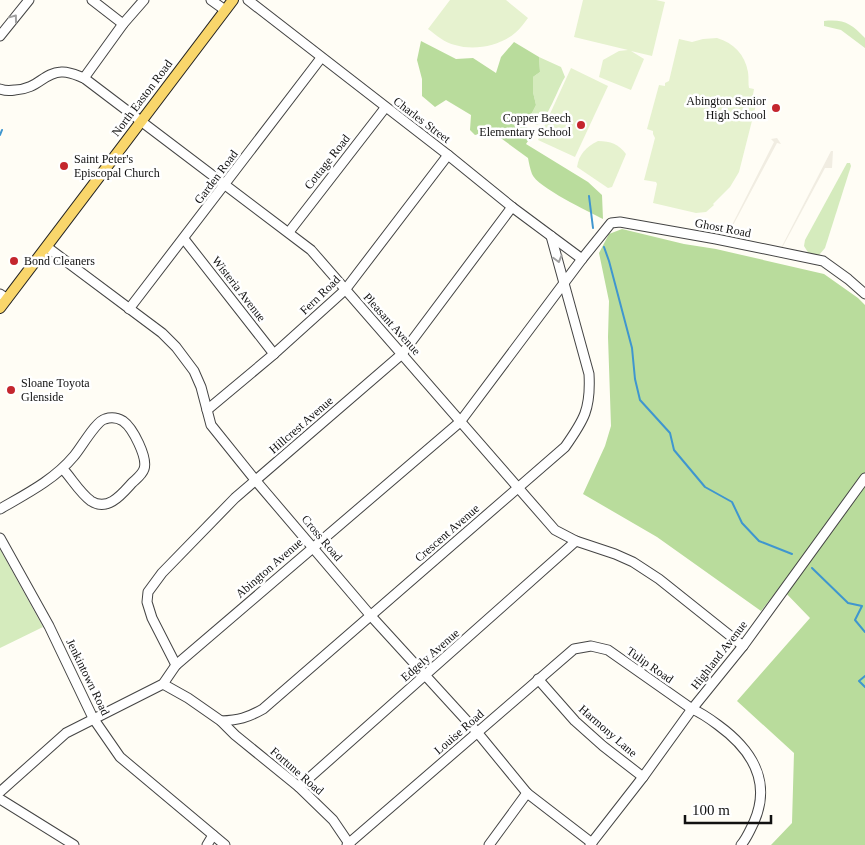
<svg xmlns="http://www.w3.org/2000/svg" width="865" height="845" font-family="Georgia,serif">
	<rect width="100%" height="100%" fill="#fffdf5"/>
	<g fill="#d5ebbd">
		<path d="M824 21C845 19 851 24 865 38V48L841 30 824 26Z"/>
		<path d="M539 57 561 67 565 77C558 88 547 121 537 125L528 121 536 105 533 92V77L540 72Z"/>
		<path d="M847 163H850L851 166 825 248 819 255 809 254 804 246 805 240Z"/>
		<path d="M0 549 43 627 0 648Z"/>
	</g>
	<g fill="#b9dc9c">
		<path d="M421 41 456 59 473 58 496 73 501 57 514 42 539 57 540 72 533 77V92L536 105 528 121 523 125 534 132 526 144 588 182 602 195 603 219C589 212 537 187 532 174 530 169 529 163 528 158L491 131 475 135 470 130 471 115 446 100 435 107 422 96V79L417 60Z"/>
		<path d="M622 229 684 244 716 249 824 274 858 298 865 305V845H771L792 823 794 753 737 701 810 618 780 587 761 611 657 537 583 494 605 446 611 426 608 337 609 301 599 253 609 234Z"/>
	</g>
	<g fill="#e6f2cf">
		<path d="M450 0H506L528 18C524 23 520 29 515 33 500 46 474 51 455 45 445 43 436 35 428 29Z"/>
		<path d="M583 0H656L665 2 652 56 631 51 644 59 631 90 599 77 603 60 619 51 628 50 574 37Z"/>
		<path d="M717 38C734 43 745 55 748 72 749 78 748 84 749 88L754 89 753 95 758 97 739 172 730 187 713 204 714 205 706 212 696 213 653 203 657 184 656 182 644 180 655 138 653 134V131L647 129 659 85 665 86V83L669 81 679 39 692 42 703 39Z"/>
		<path d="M571 68 608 86 575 157 538 140Z"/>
		<path d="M598 141C611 141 618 144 626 154L612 187 608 188 577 167C579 154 586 147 598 141Z"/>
	</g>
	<g fill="#f1ede2">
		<path d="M777 138 781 144 777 143 730 231 734 233 731 236 727 235 724 233V229L729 230 733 223 774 142 771 139Z"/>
		<path d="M831 151H833L832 168H825L782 248H781Z"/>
	</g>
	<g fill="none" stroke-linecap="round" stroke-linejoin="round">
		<g stroke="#3f96cf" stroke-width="2">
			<path d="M0 135 2 130"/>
			<path d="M589 196 593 228"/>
			<path d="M604 247 609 261 632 348 635 379 640 400 670 433 674 450 705 487 732 502 742 523 759 541 792 554"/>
			<path d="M812 568 848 603 862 606 855 620 865 632"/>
			<path d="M865 676 859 681 865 687"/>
		</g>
		<defs>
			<g id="minor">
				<path d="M92 0 123 24"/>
				<path d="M211 0 225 10"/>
				<path d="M248 0 448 155 512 207 582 259"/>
				<path d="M0 36 29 0"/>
				<path d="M84 78 123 24 144 0"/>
				<path d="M0 89C5 91 9 91 15 90 38 89 43 73 61 72 69 71 76 75 84 78L311 250 555 530 576 541 615 554 633 562 659 579 743 646"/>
				<path d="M289 232 385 108"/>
				<path d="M184 239 274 354"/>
				<path d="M47 247 162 333 176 347 194 371 201 387 211 425 256 481 371 616 477 732 527 793 592 843"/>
				<path d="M0 294 7 299"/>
				<path d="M129 309 321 58"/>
				<path d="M207 410 274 354 345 290 448 155"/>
				<path d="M0 509C26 494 54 480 74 456 81 448 96 421 105 419 111 417 118 418 123 421 133 428 148 458 144 469 142 475 136 479 132 483 122 494 108 512 91 501 80 493 72 479 63 469"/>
				<path d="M0 538 49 626 93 718 120 757 225 845"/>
				<path d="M176 665 152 618 147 602 148 592 162 573 235 498 402 354 512 207"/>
				<path d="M538 679 575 721 603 746 643 777"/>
				<path d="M163 684 188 698 221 721 235 735 299 787 333 820 350 845"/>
				<path d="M221 721C239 720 247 718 263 709L565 447C584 420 591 409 589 374L551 236"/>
				<path d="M299 787 576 541"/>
				<path d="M0 792 66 733 163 684 176 665 460 422 582 259 611 223 620 222 716 239 823 261 848 279 865 294"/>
				<path d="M0 799 74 845"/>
				<path d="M207 845 213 835"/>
				<path d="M347 845 574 649 591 646 608 650 692 709C702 713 710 719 718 725 751 749 772 781 754 822 750 830 747 838 741 845"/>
				<path d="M489 845 527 793"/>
				<path d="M590 845 643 777 692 709 743 646 865 478"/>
			</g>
			<path id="major" d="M0 308 233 0"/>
		</defs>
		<use href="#minor" stroke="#444" stroke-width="11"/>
		<use href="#major" stroke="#222" stroke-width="12"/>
		<use href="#minor" stroke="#fff" stroke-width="9"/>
		<use href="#major" stroke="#f9d66b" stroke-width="10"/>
	</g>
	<defs><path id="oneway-chevron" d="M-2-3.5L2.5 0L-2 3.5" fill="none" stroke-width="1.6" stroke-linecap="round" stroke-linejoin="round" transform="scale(1.25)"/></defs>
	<g stroke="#a0a0a0">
		<use href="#oneway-chevron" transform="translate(14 18) rotate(-53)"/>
		<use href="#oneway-chevron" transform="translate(558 259) rotate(75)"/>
	</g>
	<g fill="#c4262e" stroke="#fff" stroke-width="2">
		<circle cx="776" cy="108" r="5"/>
		<circle cx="581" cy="125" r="5"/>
		<circle cx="64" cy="166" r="5"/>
		<circle cx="14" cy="261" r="5"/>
		<circle cx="11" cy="390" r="5"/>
	</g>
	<g text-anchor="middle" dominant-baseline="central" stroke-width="5" stroke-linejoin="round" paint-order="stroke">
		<g font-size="12" fill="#111" stroke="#fff">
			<text transform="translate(142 98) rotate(-53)">North Easton Road</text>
			<text transform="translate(422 120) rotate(37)">Charles Street</text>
			<text transform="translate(327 162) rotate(-52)">Cottage Road</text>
			<text transform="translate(216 177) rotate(-53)">Garden Road</text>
			<text transform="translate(723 228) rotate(11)">Ghost Road</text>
			<text transform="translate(239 289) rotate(52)">Wisteria Avenue</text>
			<text transform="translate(320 295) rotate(-44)">Fern Road</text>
			<text transform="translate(392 324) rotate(48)">Pleasant Avenue</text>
			<text transform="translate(301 425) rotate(-41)">Hillcrest Avenue</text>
			<text transform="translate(447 533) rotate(-41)">Crescent Avenue</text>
			<text transform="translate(322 538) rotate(50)">Cross Road</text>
			<text transform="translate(269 568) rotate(-41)">Abington Avenue</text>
			<text transform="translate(430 655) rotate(-41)">Edgely Avenue</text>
			<text transform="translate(719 655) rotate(-52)">Highland Avenue</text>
			<text transform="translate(650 665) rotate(35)">Tulip Road</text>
			<text transform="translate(88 677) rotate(64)">Jenkintown Road</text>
			<text transform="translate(608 731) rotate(41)">Harmony Lane</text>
			<text transform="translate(459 732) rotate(-41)">Louise Road</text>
			<text transform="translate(297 771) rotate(41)">Fortune Road</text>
		</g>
		<g font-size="12" fill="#111" stroke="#fff" text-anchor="start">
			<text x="766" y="101" text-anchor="end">Abington Senior<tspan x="766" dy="14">High School</tspan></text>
			<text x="571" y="118" text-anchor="end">Copper Beech<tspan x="571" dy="14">Elementary School</tspan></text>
			<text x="74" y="159">Saint Peter's<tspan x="74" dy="14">Episcopal Church</tspan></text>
			<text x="24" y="261">Bond Cleaners</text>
			<text x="21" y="383">Sloane Toyota<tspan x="21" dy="14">Glenside</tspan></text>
		</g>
	</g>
	<path d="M685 815v8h86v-8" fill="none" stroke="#111111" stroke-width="2.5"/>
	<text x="692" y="815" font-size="15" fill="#111111" stroke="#ffffff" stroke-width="4" paint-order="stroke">100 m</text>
</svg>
